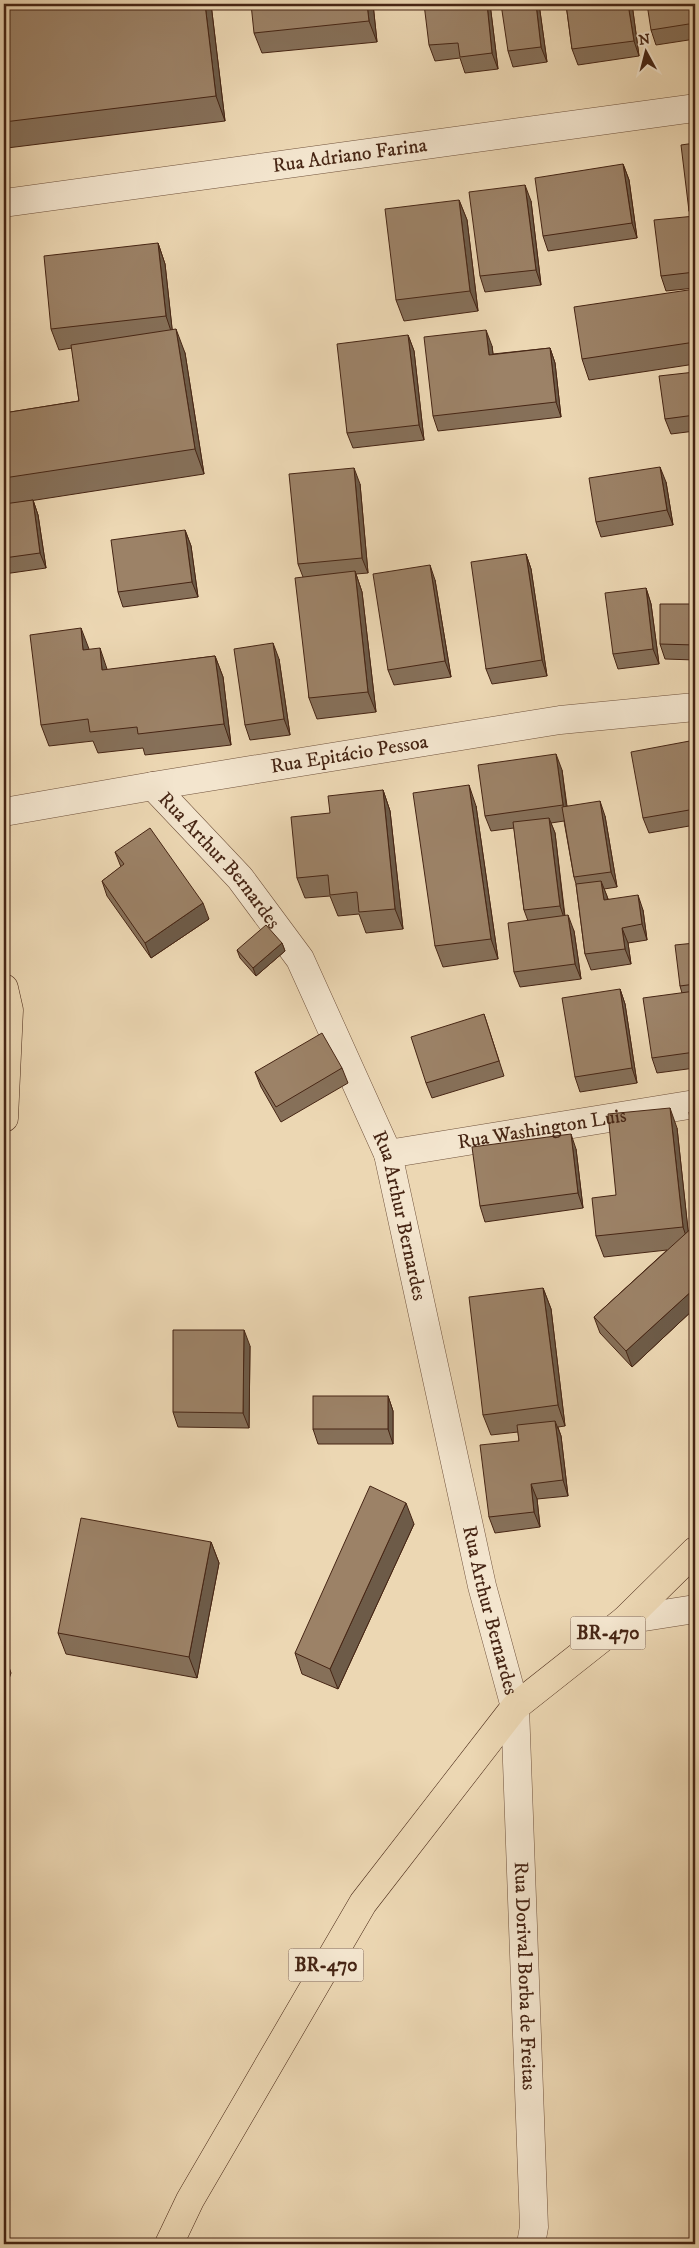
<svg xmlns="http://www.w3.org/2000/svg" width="699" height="2248" font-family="'IM FELL DW Pica',serif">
	<rect width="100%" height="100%" fill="#ecd7b3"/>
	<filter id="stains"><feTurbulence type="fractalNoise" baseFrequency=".004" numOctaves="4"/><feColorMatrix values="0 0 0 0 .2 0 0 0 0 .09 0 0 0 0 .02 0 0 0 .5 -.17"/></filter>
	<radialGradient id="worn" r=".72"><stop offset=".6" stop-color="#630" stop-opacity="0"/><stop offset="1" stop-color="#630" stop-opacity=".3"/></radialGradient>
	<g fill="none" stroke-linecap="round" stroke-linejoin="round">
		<defs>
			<g id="minor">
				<path id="s1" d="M4 203 695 108"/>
				<path id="s2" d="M153 786 240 878 300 959 388 1154 482 1586 515 1707 534 2227 531 2244"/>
				<path id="s3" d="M4 812 153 786 560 720 695 707"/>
				<path id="s4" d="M388 1154 695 1104"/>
				<path d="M625 1620 695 1609"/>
			</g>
			<path id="major" d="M4 988 9 1010 4 1118"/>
			<path id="highway" d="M169 2244 190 2200 363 1903 515 1707 625 1620 695 1551"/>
		</defs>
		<use href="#minor" stroke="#70523c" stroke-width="29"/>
		<use href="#major" stroke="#462514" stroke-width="29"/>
		<use href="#highway" stroke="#462514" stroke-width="29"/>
		<use href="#minor" stroke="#f3e5ce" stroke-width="28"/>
		<use href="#major" stroke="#ecd7b3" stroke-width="28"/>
		<use href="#highway" stroke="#ecd7b3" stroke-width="28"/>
	</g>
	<g fill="#867059" stroke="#462514">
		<path d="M4 4H211L225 121 7 148 4 140Z"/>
		<path d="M373 4 377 42 262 53 254 33Z"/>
		<path d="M490 4 498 69 465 73 460 58 435 61 429 45Z"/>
		<path d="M539 4 547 62 513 67 508 51Z"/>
		<path d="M566 4H632L639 56 578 65 572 49Z"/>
		<path d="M695 4V39L656 45 651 30Z"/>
		<path d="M695 143V288L666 291 661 276 691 216 689 211Z"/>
		<path d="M623 164 629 180 637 238 548 251 543 236Z"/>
		<path d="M459 200 467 220 478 311 404 321 396 300Z"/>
		<path d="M531 201 541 285 485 292 480 276Z"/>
		<path d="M158 243 165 264 172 329 185 353 204 474 23 502 33 500 38 515 46 568 4 574V413L79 401 72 348 59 350 51 329Z"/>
		<path d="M695 289V364L589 380 582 359Z"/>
		<path d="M408 335 414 351 424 440 353 448 347 433Z"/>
		<path d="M492 346 493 354 550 348 555 363 561 417 438 431 433 416Z"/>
		<path d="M695 372V431L671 434 665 419Z"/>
		<path d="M666 482 673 525 601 537 596 522Z"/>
		<path d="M360 484 368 573 356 574 362 592 376 712 317 719 309 698 303 577 298 564Z"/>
		<path d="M185 530 191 546 198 597 123 607 118 592Z"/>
		<path d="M526 554 531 569 547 676 492 684 486 669Z"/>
		<path d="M435 580 451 677 394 685 388 670Z"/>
		<path d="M646 588 651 604 659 664 618 669 613 654Z"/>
		<path d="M695 604V660L665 659 660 644Z"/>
		<path d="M89 650 107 670 215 656 223 677 231 745 145 755 143 748 98 753 93 741 49 746 41 725Z"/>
		<path d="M279 659 290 735 250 740 245 725Z"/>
		<path d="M695 740V825L649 833 643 818Z"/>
		<path d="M562 770 567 806 605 816 617 887 604 889 608 899 643 910 647 940 628 943 631 964 591 970 585 954 576 884 574 877 564 821 551 823 555 833 565 916 574 931 581 979 520 987 514 972 528 921 524 910 514 828 491 831 485 816Z"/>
		<path d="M383 790 390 811 403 929 366 933 359 914 338 916 330 896 305 898 297 878 330 813Z"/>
		<path d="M476 806 498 959 443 967 435 946Z"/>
		<path d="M115 852 209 919 151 958 107 896 102 881 121 867Z"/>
		<path d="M282 943 285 951 256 976 240 958 237 950Z"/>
		<path d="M695 943V1068L657 1073 652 1058 682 993 680 986Z"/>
		<path d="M620 989 625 1004 637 1083 580 1092 575 1077Z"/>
		<path d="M484 1014 504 1076 432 1098 426 1083Z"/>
		<path d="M342 1068 348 1083 281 1122 261 1087 255 1072Z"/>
		<path d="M677 1128 688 1231 695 1225V1308L632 1367 600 1333 594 1317 667 1250 604 1257 596 1236 616 1195Z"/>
		<path d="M576 1149 583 1208 485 1222 480 1206Z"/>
		<path d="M543 1288 551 1309 565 1426 558 1427 561 1436 568 1496 537 1499 540 1527 495 1533 489 1517 519 1441 518 1432 491 1435 483 1415Z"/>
		<path d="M250 1346 249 1428 178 1427 173 1412Z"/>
		<path d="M388 1396 393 1411V1444H318L313 1429Z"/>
		<path d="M414 1524 338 1689 302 1674 295 1653Z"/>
		<path d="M211 1542 219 1563 197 1678 66 1654 58 1633Z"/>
	</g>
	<g fill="#6d5b48" stroke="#462514">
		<path d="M205 4H211L225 121 216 96Z"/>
		<path d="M367 4H373L377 42 369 21Z"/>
		<path d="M487 4H490L498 69 492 53Z"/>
		<path d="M536 4H539L547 62 541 47Z"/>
		<path d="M628 4H632L639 56 634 41Z"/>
		<path d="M623 164 629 180 637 238 632 223Z"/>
		<path d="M525 185 531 201 541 285 536 270Z"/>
		<path d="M459 200 467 220 478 311 470 291Z"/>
		<path d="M158 243 165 264 173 337 166 316Z"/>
		<path d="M176 329 185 353 204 474 195 449Z"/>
		<path d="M486 330 492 346 495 370 489 355Z"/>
		<path d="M408 335 414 351 424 440 419 425Z"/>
		<path d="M550 348 555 363 561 417 556 402Z"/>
		<path d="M660 467 666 482 673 525 667 510Z"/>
		<path d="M354 468 360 484 368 573 362 558Z"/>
		<path d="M33 500 38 515 46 568 40 553Z"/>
		<path d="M185 530 191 546 198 597 192 582Z"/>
		<path d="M526 554 531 569 547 676 542 660Z"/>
		<path d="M430 565 435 580 451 677 445 661Z"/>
		<path d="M355 571 362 592 376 712 368 692Z"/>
		<path d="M646 588 651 604 659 664 653 649Z"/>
		<path d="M81 628 89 649 91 671 83 650Z"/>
		<path d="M273 643 279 659 290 735 284 719Z"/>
		<path d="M100 648 107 669 110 691 102 670Z"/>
		<path d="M215 656 223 677 231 745 224 724Z"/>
		<path d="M556 754 562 770 568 820 563 805Z"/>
		<path d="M469 785 476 806 498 959 491 939Z"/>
		<path d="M383 790 390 811 403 929 395 909Z"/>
		<path d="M600 801 605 816 617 887 611 872Z"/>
		<path d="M549 818 555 833 565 921 560 906Z"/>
		<path d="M601 881 607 896 610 915 604 900Z"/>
		<path d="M638 895 643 910 647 940 642 924Z"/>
		<path d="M203 903 209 919 151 958 145 943Z"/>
		<path d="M568 915 574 931 581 979 575 964Z"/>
		<path d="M622 928 628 943 631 964 625 949Z"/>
		<path d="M282 943 285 951 256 976 253 968Z"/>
		<path d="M620 989 625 1004 637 1083 632 1068Z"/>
		<path d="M670 1108 677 1128 690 1248 683 1227Z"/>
		<path d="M571 1134 576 1149 583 1208 578 1193Z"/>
		<path d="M543 1288 551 1309 565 1426 558 1405Z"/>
		<path d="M695 1288V1308L632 1367 626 1351Z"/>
		<path d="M244 1330 250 1346 249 1428 243 1413Z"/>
		<path d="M388 1396 393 1411V1444L388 1429Z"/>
		<path d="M555 1421 561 1436 568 1496 563 1480Z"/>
		<path d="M531 1484 537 1499 540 1527 534 1512Z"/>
		<path d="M406 1503 414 1524 338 1689 330 1669Z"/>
		<path d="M211 1542 219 1563 197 1678 189 1657Z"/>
		<path d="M6 1658 11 1673 4 1694V1663Z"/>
	</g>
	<g fill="#9c8267" stroke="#462514">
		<path d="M4 4H205L216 96 4 122Z"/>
		<path d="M251 4H367L369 21 254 33Z"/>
		<path d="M424 4H487L492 53 460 57 458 43 429 45Z"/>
		<path d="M501 4H536L541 47 508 51Z"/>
		<path d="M566 4H628L634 41 572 49Z"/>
		<path d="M647 4H695V23L651 30Z"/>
		<path d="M695 143V210L689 211 681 145Z"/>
		<path d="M623 164 632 223 543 236 535 178Z"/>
		<path d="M525 185 536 270 480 276 469 192Z"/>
		<path d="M459 200 470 291 396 300 385 209Z"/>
		<path d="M695 216V272L661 276 654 220Z"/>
		<path d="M158 243 166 316 51 329 44 256Z"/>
		<path d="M695 289V342L582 359 574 307Z"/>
		<path d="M176 329 195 449 4 478V413L79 401 71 345Z"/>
		<path d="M486 330 489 355 550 348 556 402 433 416 424 337Z"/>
		<path d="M408 335 419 425 347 433 337 344Z"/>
		<path d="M695 372V415L665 419 659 376Z"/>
		<path d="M660 467 667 510 596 522 589 478Z"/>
		<path d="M354 468 362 558 298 564 289 474Z"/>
		<path d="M33 500 40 553 4 558V504Z"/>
		<path d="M185 530 192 582 118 592 111 540Z"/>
		<path d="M526 554 542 660 486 669 471 562Z"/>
		<path d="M430 565 445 661 388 670 373 574Z"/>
		<path d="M355 571 368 692 309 698 295 578Z"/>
		<path d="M646 588 653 649 613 654 605 593Z"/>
		<path d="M660 604H695V645L660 644Z"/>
		<path d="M81 628 83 650 100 648 102 670 215 656 224 724 138 734 137 727 90 732 88 719 41 725 30 635Z"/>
		<path d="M273 643 284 719 245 725 234 649Z"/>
		<path d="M695 740V809L643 818 631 752Z"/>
		<path d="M556 754 563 805 485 816 478 765Z"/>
		<path d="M469 785 491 939 435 946 413 793Z"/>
		<path d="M383 790 395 909 359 912 357 892 330 895 328 875 297 878 291 817 330 813 328 796Z"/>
		<path d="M600 801 611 872 574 877 562 807Z"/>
		<path d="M549 818 560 906 524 910 513 822Z"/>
		<path d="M150 828 203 903 145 943 102 881 124 864 115 852Z"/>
		<path d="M601 881 604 900 638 895 642 924 622 928 625 949 585 954 576 884Z"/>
		<path d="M568 915 575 964 514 972 508 923Z"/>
		<path d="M266 925 282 943 253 968 237 950Z"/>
		<path d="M695 943V984L680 986 675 945Z"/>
		<path d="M620 989 632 1068 575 1077 562 998Z"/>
		<path d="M695 991V1052L652 1058 643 998Z"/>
		<path d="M484 1014 499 1061 426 1083 411 1037Z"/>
		<path d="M322 1033 342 1068 276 1107 255 1072Z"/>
		<path d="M670 1108 683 1227 596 1236 592 1198 616 1195 608 1114Z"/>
		<path d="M695 1111V1155L689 1112Z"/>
		<path d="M571 1134 578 1193 480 1206 472 1147Z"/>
		<path d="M695 1225V1288L626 1351 594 1317Z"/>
		<path d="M543 1288 558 1405 483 1415 469 1297Z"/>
		<path d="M173 1330H244L243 1413 173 1412Z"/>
		<rect x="313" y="1396" width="75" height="33"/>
		<path d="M555 1421 563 1480 531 1484 534 1512 489 1517 480 1445 519 1441 517 1425Z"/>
		<path d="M370 1486 406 1503 330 1669 295 1653Z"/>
		<path d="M81 1518 211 1542 189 1657 58 1633Z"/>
	</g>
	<g text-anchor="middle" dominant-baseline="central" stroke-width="4" stroke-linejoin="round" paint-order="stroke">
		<g fill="#f3e5ce" stroke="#7a5f4c" stroke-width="1">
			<rect x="570.5" y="1616.5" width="75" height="33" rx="4"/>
			<rect x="288.5" y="1948.5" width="75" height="33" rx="4"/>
		</g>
		<g font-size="19" font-weight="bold" fill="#462514">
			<text x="608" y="1633">BR-470</text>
			<text x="326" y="1965">BR-470</text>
		</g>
		<g font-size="20" fill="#462514" stroke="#f3e5ce">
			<text stroke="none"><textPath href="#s1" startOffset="349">Rua Adriano Farina</textPath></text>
			<text stroke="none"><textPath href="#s3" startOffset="350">Rua Epitácio Pessoa</textPath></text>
			<text stroke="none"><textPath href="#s2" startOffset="100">Rua Arthur Bernardes</textPath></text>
			<text stroke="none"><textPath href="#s4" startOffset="156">Rua Washington Luis</textPath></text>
			<text stroke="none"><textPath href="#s2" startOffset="504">Rua Arthur Bernardes</textPath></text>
			<text stroke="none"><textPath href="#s2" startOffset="909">Rua Arthur Bernardes</textPath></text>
			<text stroke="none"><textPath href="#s2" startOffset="1278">Rua Dorival Borba de Freitas</textPath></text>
		</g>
	</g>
	<rect width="699" height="2248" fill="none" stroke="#ecd7b3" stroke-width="20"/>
	<rect x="5" y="5" width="689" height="2238" fill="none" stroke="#462514" stroke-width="2.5"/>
	<rect x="10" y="10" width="679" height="2228" fill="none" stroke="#462514"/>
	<g transform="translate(646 52) rotate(353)" stroke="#f3e5ce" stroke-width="4" paint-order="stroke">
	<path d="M0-4L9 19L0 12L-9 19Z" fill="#462514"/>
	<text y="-8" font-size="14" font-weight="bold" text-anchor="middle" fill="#462514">N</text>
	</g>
	<rect width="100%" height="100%" filter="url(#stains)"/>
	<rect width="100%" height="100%" fill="url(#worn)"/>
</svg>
